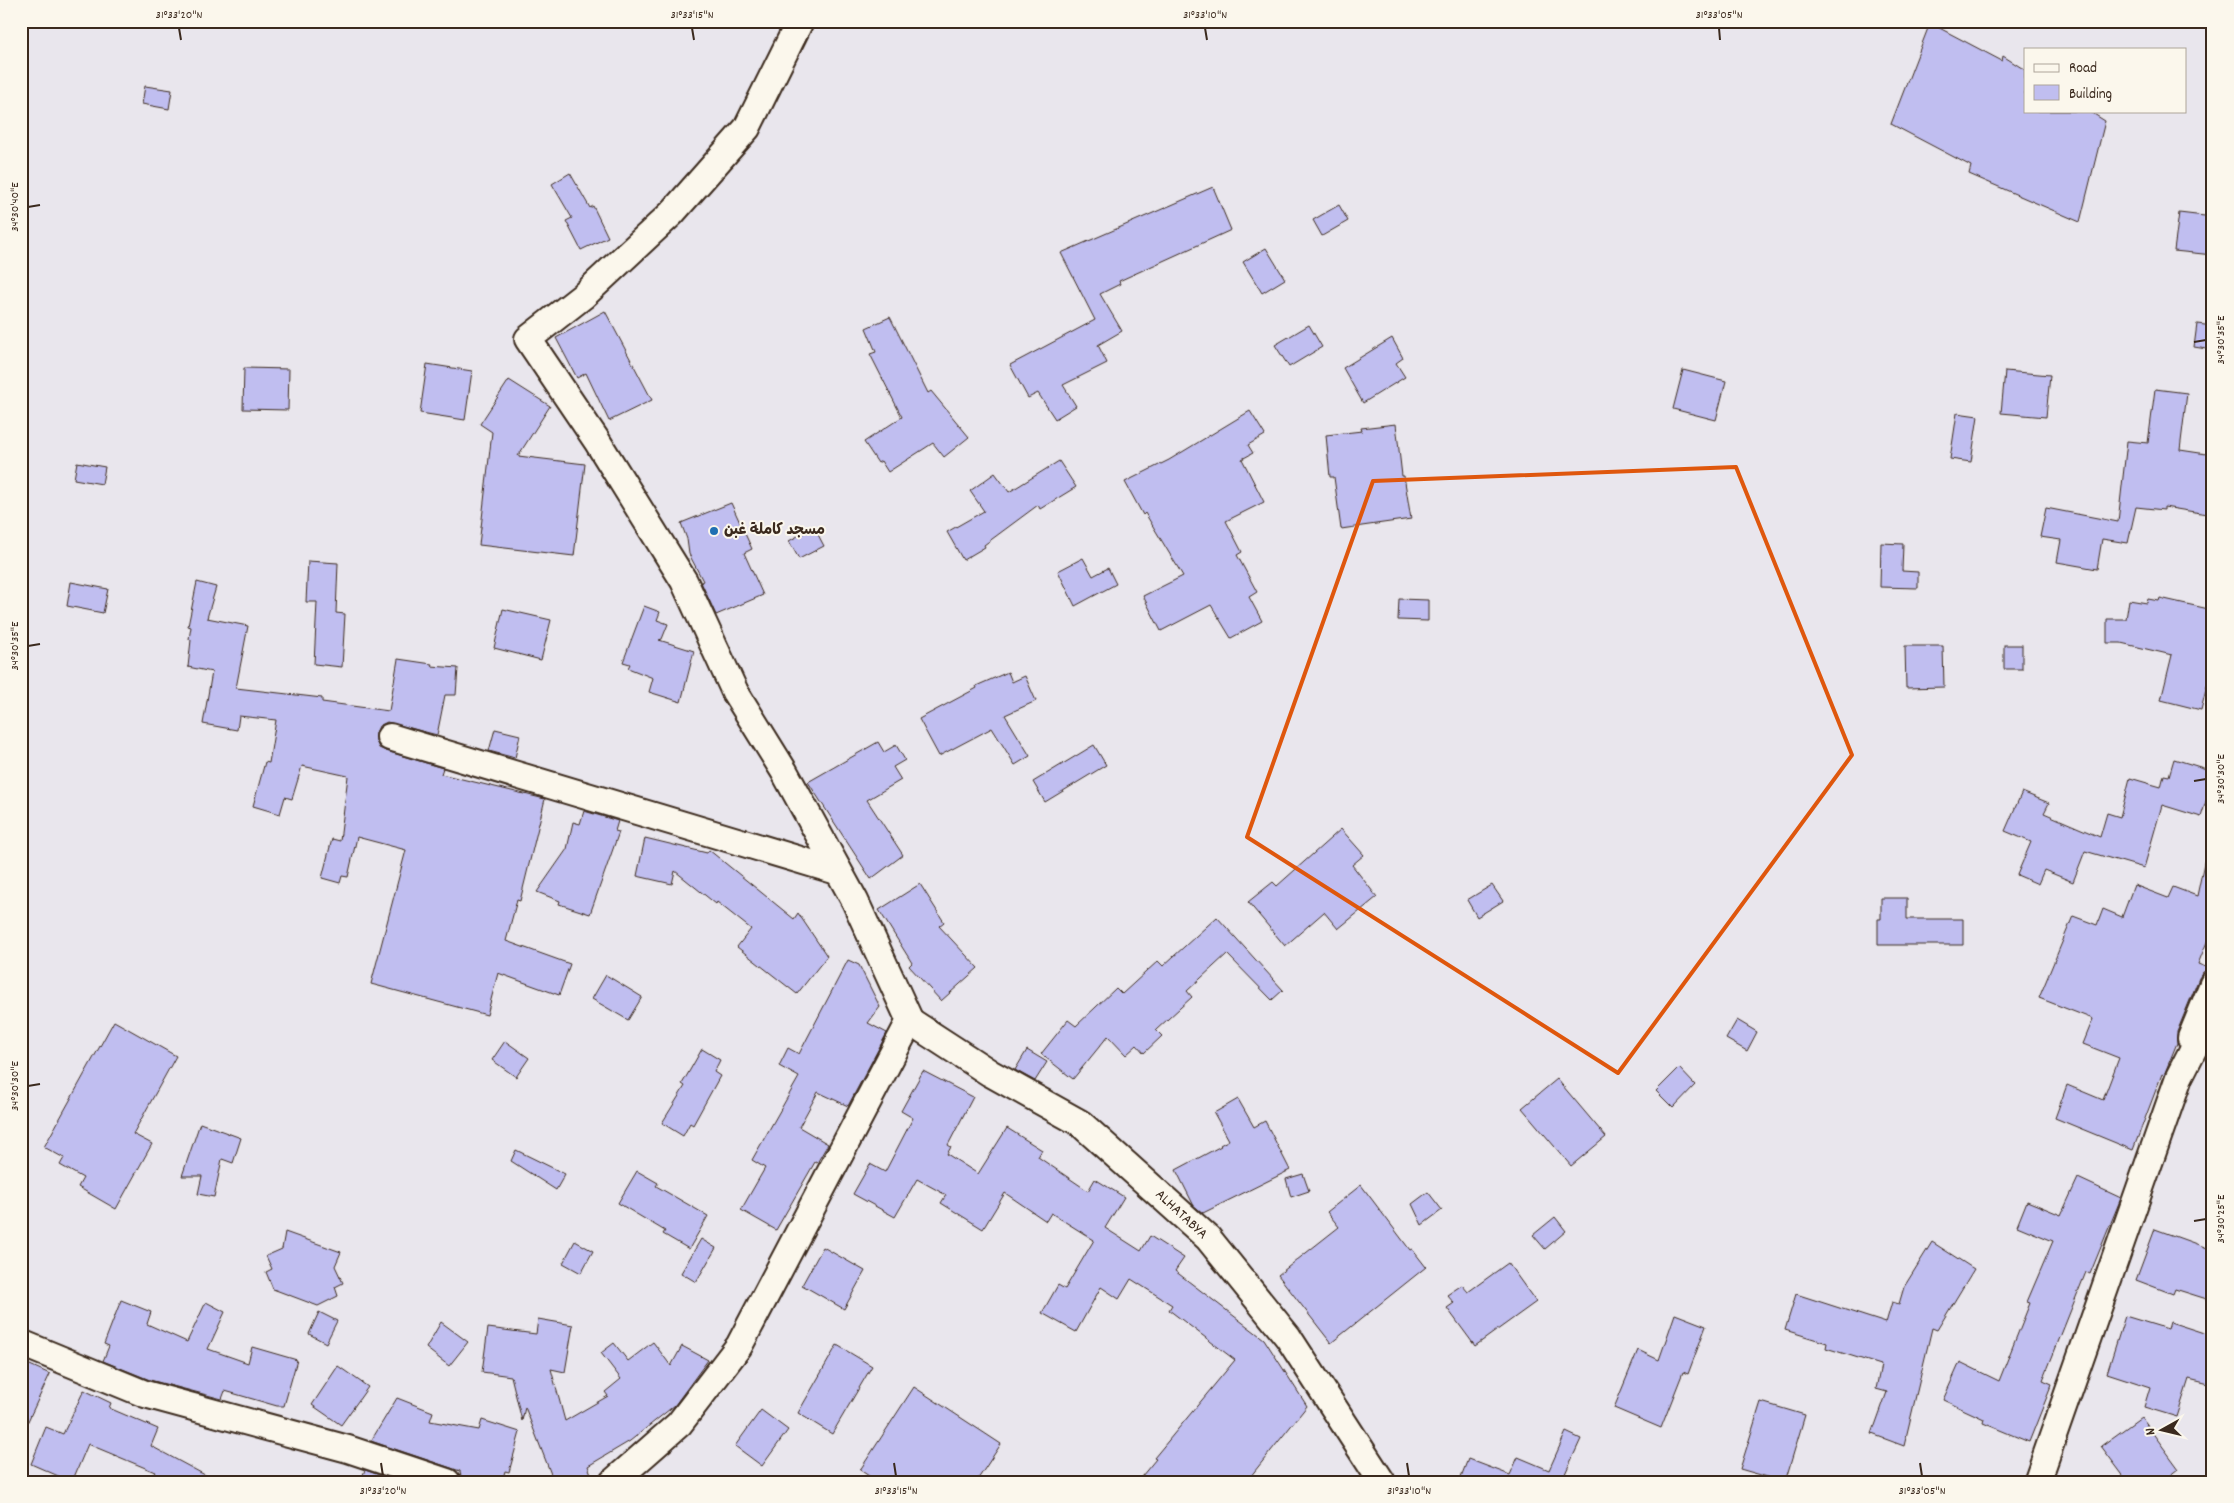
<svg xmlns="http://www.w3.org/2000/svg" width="2234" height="1503" font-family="Dekko,'Playpen Sans Arabic',sans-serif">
	<rect width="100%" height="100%" fill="#e9e6ed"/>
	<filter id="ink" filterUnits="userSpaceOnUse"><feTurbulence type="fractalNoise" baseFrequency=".02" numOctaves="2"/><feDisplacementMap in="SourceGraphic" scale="10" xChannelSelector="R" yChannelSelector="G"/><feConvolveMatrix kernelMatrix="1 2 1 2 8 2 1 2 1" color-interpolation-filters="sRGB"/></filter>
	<g filter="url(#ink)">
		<g fill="#c0bef0" stroke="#3b2a1e">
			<path d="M1930 23 2002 61 2003 56 2025 70V111H2089L2105 121 2080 222 1969 174 1971 166 1891 124Z"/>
			<path d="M145 86 172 90 169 109 142 104Z"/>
			<path d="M570 173 590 208 593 206 608 237 581 250 566 221 572 218 552 184Z"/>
			<path d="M1213 187 1231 230 1119 281 1120 284 1100 294 1122 331 1098 345 1107 363 1063 385 1076 406 1055 419 1038 393 1028 398 1010 365 1095 320 1061 253Z"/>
			<path d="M1339 205 1348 221 1322 236 1313 220Z"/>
			<path d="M2179 213 2213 217V255L2174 251Z"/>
			<path d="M1266 248 1285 279 1262 293 1243 262Z"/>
			<path d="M605 311 652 400 609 421 586 373 577 378 556 338Z"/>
			<path d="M890 317 928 393 931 391 969 437 944 457 933 443 888 472 881 461 878 463 864 442 902 417 870 354 876 352 866 328Z"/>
			<path d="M2197 324 2213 326V350L2194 347Z"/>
			<path d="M1309 325 1322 347 1289 367 1275 345Z"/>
			<path d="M1392 338 1403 358 1396 363 1405 377 1363 403 1343 368Z"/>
			<path d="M427 364 472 371 465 420 420 413Z"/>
			<path d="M244 368 289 369 288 410 243 409Z"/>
			<path d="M1683 370 1726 381 1716 420 1673 409Z"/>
			<path d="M2005 371 2050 375 2046 417 2001 413Z"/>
			<path d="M509 380 550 406 518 456 585 464 574 556 479 545 492 432 480 424Z"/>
			<path d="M2155 389 2187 393 2180 450 2213 455V515L2164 507V510L2136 507 2128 543 2102 539 2097 569 2057 562 2061 540 2040 537 2046 508 2118 522 2127 441 2148 443Z"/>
			<path d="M1250 411 1265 435 1248 445 1253 453 1242 459 1264 502 1226 521 1242 552 1237 555 1257 592 1249 597 1262 621 1231 638 1211 605 1161 631 1143 596 1183 576 1145 513 1143 515 1125 482 1169 460Z"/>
			<path d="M1957 413 1978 416 1971 462 1950 459Z"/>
			<path d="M1396 424 1402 476H1404L1411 519 1341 529 1334 477H1330L1326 435 1362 431 1361 428Z"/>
			<path d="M1059 461 1076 487 1040 509 1038 505 984 545 985 547 963 560 947 532 984 511 970 491 995 473 1009 492Z"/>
			<path d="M77 462 105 467 102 484 74 479Z"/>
			<path d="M731 503 752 549 744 553 763 595 716 615 701 582 703 581 689 554 687 539 681 523Z"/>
			<path d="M814 527 824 546 799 559 789 541Z"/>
			<path d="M1881 543 1903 544 1902 571 1918 572V588L1880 587Z"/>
			<path d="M1083 558 1093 576 1108 568 1116 584 1075 606 1058 571Z"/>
			<path d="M308 561 338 563 336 613 345 614 342 667 314 664 317 602H306Z"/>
			<path d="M71 582 108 589 103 613 67 606Z"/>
			<path d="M197 582 216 587 207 618 248 626 236 688 322 698V702L389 711 398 659 432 664 431 666 458 668 456 695H445L437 735 387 722 379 726 376 733V741L379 748 386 751 443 768 441 774 545 799 520 901 517 900 506 941 570 964 559 995 498 973 487 1015 371 984 406 850 357 837 348 877 342 876 340 883 322 878 332 839 340 841 348 776 302 766 292 799 285 797 280 814 253 806 265 762 269 763 276 720 239 716 237 730 203 724 212 672 188 667 191 640 189 639 191 627 188 626Z"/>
			<path d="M2160 598 2213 610V661L2201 710 2161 700 2172 655 2121 643H2107V619H2126L2129 600 2147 603 2148 599 2159 601Z"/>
			<path d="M1399 599 1428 600V621L1398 620Z"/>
			<path d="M644 606 660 612 657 620 668 624 662 639 659 640 694 651 681 702 649 692 653 678 628 668 630 664 623 662Z"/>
			<path d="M503 609 551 620 541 660 494 648Z"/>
			<rect x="2004" y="645" width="18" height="24"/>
			<path d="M1905 646H1943L1944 687 1906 688Z"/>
			<path d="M1008 672 1012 682 1025 676 1036 701 1005 715 1030 756 1015 765 992 728 939 756 919 719 977 688 976 686Z"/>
			<path d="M495 729 520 735 515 758 489 751Z"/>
			<path d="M878 742 884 752 896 745 905 760 893 767 901 780 867 800 903 855 871 879 808 782Z"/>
			<path d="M1094 745 1106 765 1045 802 1033 782Z"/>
			<path d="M2174 759 2213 771V779L2201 817 2162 805 2144 868 2085 851 2073 882 2044 870 2038 884 2017 875 2031 842 2005 831 2022 792 2049 803 2044 813 2100 837 2107 813 2120 817 2130 778 2161 787 2164 775 2169 776Z"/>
			<path d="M584 811 618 821 615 831 619 832 590 914 559 904 560 901 537 892 567 849 573 822 580 824Z"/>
			<path d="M1341 829 1364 855 1352 865 1377 897 1338 929 1324 912 1285 946 1248 902 1273 882 1277 886Z"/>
			<path d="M645 838 707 853 709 850 794 919 798 913 827 956 797 994 737 947 751 929 717 902 716 904 675 871 672 884 637 876Z"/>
			<path d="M2205 858H2213V927L2198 964 2211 969 2203 972 2199 978 2177 1032V1043L2164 1075 2162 1074 2133 1150 2055 1118 2067 1085 2103 1100 2119 1058 2083 1044 2093 1019 2039 998 2073 916 2097 925 2103 909 2122 917 2134 885 2168 898 2173 887 2197 896Z"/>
			<path d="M920 884 944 922 939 926 978 968 941 1001 909 966 912 963 879 910Z"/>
			<path d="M1492 885 1503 901 1477 917 1467 900Z"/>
			<path d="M1881 898H1907V919H1963V945H1878V919H1881Z"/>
			<path d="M1217 917 1283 990 1272 1000 1227 954 1187 991 1192 997 1156 1030 1162 1036 1144 1053 1137 1045 1126 1055 1108 1036 1073 1079 1041 1054 1068 1020 1076 1026 1116 988 1122 994 1158 961 1163 966Z"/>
			<path d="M848 960 859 965 880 1007 868 1023 887 1033 848 1106 818 1092 799 1127 828 1144 817 1163 815 1162 776 1230 741 1210 765 1168 752 1160 799 1077 779 1066 788 1048 799 1054Z"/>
			<path d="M606 975 642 997 628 1020 592 999Z"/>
			<path d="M1737 1020 1757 1032 1747 1051 1726 1039Z"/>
			<path d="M114 1021 176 1056 133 1134 152 1144 116 1209 78 1187 83 1178 60 1165 64 1158 44 1147Z"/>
			<path d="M505 1041 529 1058 516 1077 492 1060Z"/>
			<path d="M702 1049 720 1060 714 1072 720 1076 693 1125 690 1123 683 1136 662 1123 685 1086 682 1084Z"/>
			<path d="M1027 1050 1047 1062 1035 1081 1015 1070Z"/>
			<path d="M1679 1068 1695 1085 1673 1108 1656 1091Z"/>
			<path d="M923 1071 973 1097 948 1145 951 1147 947 1154 978 1174 1007 1128 1042 1150 1038 1157 1088 1191 1095 1179 1124 1197 1105 1228 1141 1251 1150 1236 1184 1258 1175 1271 1264 1339 1307 1406 1246 1482H1137L1156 1459 1154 1458 1235 1360 1169 1310 1172 1305 1131 1279 1119 1299 1101 1287 1076 1332 1042 1313 1058 1285 1065 1289 1094 1240 1051 1213 1046 1221 1005 1193 983 1229 941 1203 946 1195 917 1179 895 1217 853 1194 870 1164 885 1172 913 1118 901 1111Z"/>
			<path d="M1557 1079 1606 1137 1571 1166 1522 1108Z"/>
			<path d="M1238 1099 1254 1127 1265 1121 1290 1170 1203 1213 1194 1206 1176 1170 1221 1146 1220 1145 1229 1140 1214 1113Z"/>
			<path d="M200 1123 241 1138 233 1163 222 1159 214 1197 198 1194 202 1176H182Z"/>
			<path d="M516 1150 565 1174 556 1190 511 1161Z"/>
			<path d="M637 1171 658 1183 656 1186 708 1216 689 1249 663 1234 665 1231 618 1203Z"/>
			<path d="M1303 1174 1309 1191 1291 1197 1286 1179Z"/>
			<path d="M2078 1178 2121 1198 2090 1274 2086 1272 2043 1380 2052 1384 2029 1442 1983 1423 1984 1419 1943 1400 1960 1362 1999 1381 2030 1303 2027 1302 2053 1241 2017 1226 2027 1201 2061 1215Z"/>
			<path d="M1361 1185 1410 1250 1412 1249 1426 1267 1331 1343 1278 1275 1339 1227 1327 1212Z"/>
			<path d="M1428 1192 1442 1210 1422 1225 1412 1204Z"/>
			<path d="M1555 1217 1566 1231 1545 1249 1533 1235Z"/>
			<path d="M2155 1229 2213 1250V1301L2175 1289 2173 1294 2136 1280Z"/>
			<path d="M285 1232 341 1252 335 1266 343 1283 335 1287 338 1296 318 1306 273 1289 266 1272 272 1269 266 1256 282 1249Z"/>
			<path d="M701 1239 716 1248 696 1282 681 1273Z"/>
			<path d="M575 1241 593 1251 581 1273 563 1263Z"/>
			<path d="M1932 1242 1974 1269 1937 1330 1932 1328 1904 1446 1872 1434 1887 1392 1876 1389 1881 1365 1826 1348 1827 1343 1785 1330 1796 1294 1886 1323 1892 1302 1899 1304 1904 1287Z"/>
			<path d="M823 1247 865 1271 844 1309 802 1285Z"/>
			<path d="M1508 1263 1536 1302 1475 1346 1447 1308 1454 1303 1447 1295 1462 1285 1468 1292Z"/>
			<path d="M121 1300 151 1312 147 1324 187 1342 206 1302 225 1312 208 1349 248 1363 252 1347 297 1360 284 1406H277L225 1391 222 1399 150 1380 103 1361 109 1346 104 1344Z"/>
			<path d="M319 1312 337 1321 326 1343 309 1334Z"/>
			<path d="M1675 1314 1706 1326 1688 1374 1683 1372 1661 1428 1614 1408 1638 1350 1659 1360Z"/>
			<path d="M2125 1316 2168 1329 2170 1322 2213 1336V1385L2189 1379 2177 1417 2144 1407 2150 1387 2107 1373Z"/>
			<path d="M538 1319 573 1325 565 1372 551 1369 565 1421 608 1396 605 1392 621 1379 601 1353 614 1343 628 1361 653 1342 671 1366 682 1346 708 1360 675 1405 630 1441 588 1466 594 1482H554L525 1407 522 1421 511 1376 482 1372 488 1328 536 1334Z"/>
			<path d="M441 1322 468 1342 449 1366 426 1348Z"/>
			<path d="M837 1345 872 1366 832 1434 798 1413Z"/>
			<path d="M21 1361 50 1374 21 1436Z"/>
			<path d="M338 1366 368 1387 341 1425 312 1405Z"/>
			<path d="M914 1387 1001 1444 976 1482H878L860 1470Z"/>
			<path d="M84 1390 111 1403 109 1408 158 1429 151 1446 218 1482H149L155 1472 88 1444 72 1482 31 1464 46 1427 63 1434Z"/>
			<path d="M397 1398 433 1412 430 1421 479 1430 482 1420 520 1432 509 1472 505 1471 502 1482H462L460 1471 371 1441Z"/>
			<path d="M1761 1402 1805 1415 1785 1482 1740 1469Z"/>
			<path d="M761 1410 788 1430 762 1466 735 1446Z"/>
			<path d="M2141 1417 2179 1469 2162 1482H2128L2101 1446Z"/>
			<path d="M1566 1432 1581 1439 1564 1476 1577 1482H1459L1468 1459 1510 1475 1518 1457 1549 1470Z"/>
			<path d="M365 1470 399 1482H360Z"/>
		</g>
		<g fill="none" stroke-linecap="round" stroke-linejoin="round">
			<defs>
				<g id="street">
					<path d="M800 21 747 128 672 213 583 296 528 339 597 441 684 581 735 692 784 771 855 901 910 1021"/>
					<path d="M390 737 837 871"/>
					<path d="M910 1021 990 1073 1080 1123 1208 1238 1288 1337 1382 1482"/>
					<path d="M21 1343 145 1394 348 1449 447 1482"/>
					<path d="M613 1482 679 1424 739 1346 910 1021"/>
					<path d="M2037 1482 2179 1077 2200 1036 2191 1038 2213 984"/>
				</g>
			</defs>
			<use href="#street" stroke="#3b2a1e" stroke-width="30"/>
			<use href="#street" stroke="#fbf7ec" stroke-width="26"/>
		</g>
	</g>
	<path fill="none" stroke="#df570d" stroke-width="4" stroke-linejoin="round" d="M1736 467 1852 755 1618 1073 1247 837 1373 481Z"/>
	<path fill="none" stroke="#3b2a1e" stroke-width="2" d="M179 28 181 40M692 28 694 40M1205 28 1207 40M1719 28 1720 40M28 207 40 205M2194 342 2206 340M28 646 40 644M2194 781 2206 779M28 1086 40 1084M2194 1221 2206 1219M381 1463 383 1476M894 1463 896 1476M1407 1463 1409 1476M1920 1463 1922 1476"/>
	<circle fill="#1f6fb2" stroke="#fbf7ec" stroke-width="2" cx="714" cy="531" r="5"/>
	<g text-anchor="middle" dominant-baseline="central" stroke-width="4" stroke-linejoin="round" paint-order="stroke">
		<g font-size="15" font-weight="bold" fill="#3b2a1e" stroke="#fbf7ec" text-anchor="start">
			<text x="724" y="531">مسجد كاملة غبن</text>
		</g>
		<g font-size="15" fill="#3b2a1e" stroke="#fbf7ec">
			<text transform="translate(1181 1215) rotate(43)">ALHATABYA</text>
		</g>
	</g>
	<rect width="2234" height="1503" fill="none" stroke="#fbf7ec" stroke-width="55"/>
	<rect x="2024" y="48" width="162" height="65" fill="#fbf7ec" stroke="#aea59a"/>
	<rect x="2034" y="64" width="25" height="8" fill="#fbf7ec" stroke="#aea59a"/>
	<text x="2069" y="72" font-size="15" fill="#3b2a1e">Road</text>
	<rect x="2034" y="85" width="25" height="15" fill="#c0bef0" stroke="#aea59a"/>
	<text x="2069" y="98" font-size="15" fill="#3b2a1e">Building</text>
	<g transform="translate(2162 1430) rotate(262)" stroke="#fbf7ec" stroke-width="4" paint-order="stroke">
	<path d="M0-4L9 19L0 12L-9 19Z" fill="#3b2a1e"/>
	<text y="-8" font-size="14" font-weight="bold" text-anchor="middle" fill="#3b2a1e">N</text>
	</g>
	<rect x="28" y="28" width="2178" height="1448" fill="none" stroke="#3b2a1e" stroke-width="2"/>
	<g font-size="12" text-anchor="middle" fill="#3b2a1e">
		<text x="179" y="18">31°33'20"N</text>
		<text x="692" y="18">31°33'15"N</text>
		<text x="1205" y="18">31°33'10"N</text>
		<text x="1719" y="18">31°33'05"N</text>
		<text transform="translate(14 207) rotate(-90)" y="4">34°30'40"E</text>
		<text transform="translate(2220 340) rotate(-90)" y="4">34°30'35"E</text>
		<text transform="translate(14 646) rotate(-90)" y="4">34°30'35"E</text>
		<text transform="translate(2220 779) rotate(-90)" y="4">34°30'30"E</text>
		<text transform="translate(14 1086) rotate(-90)" y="4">34°30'30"E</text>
		<text transform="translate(2220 1219) rotate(-90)" y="4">34°30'25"E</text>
		<text x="383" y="1494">31°33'20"N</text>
		<text x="896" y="1494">31°33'15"N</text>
		<text x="1409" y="1494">31°33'10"N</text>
		<text x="1922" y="1494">31°33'05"N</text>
	</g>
</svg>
